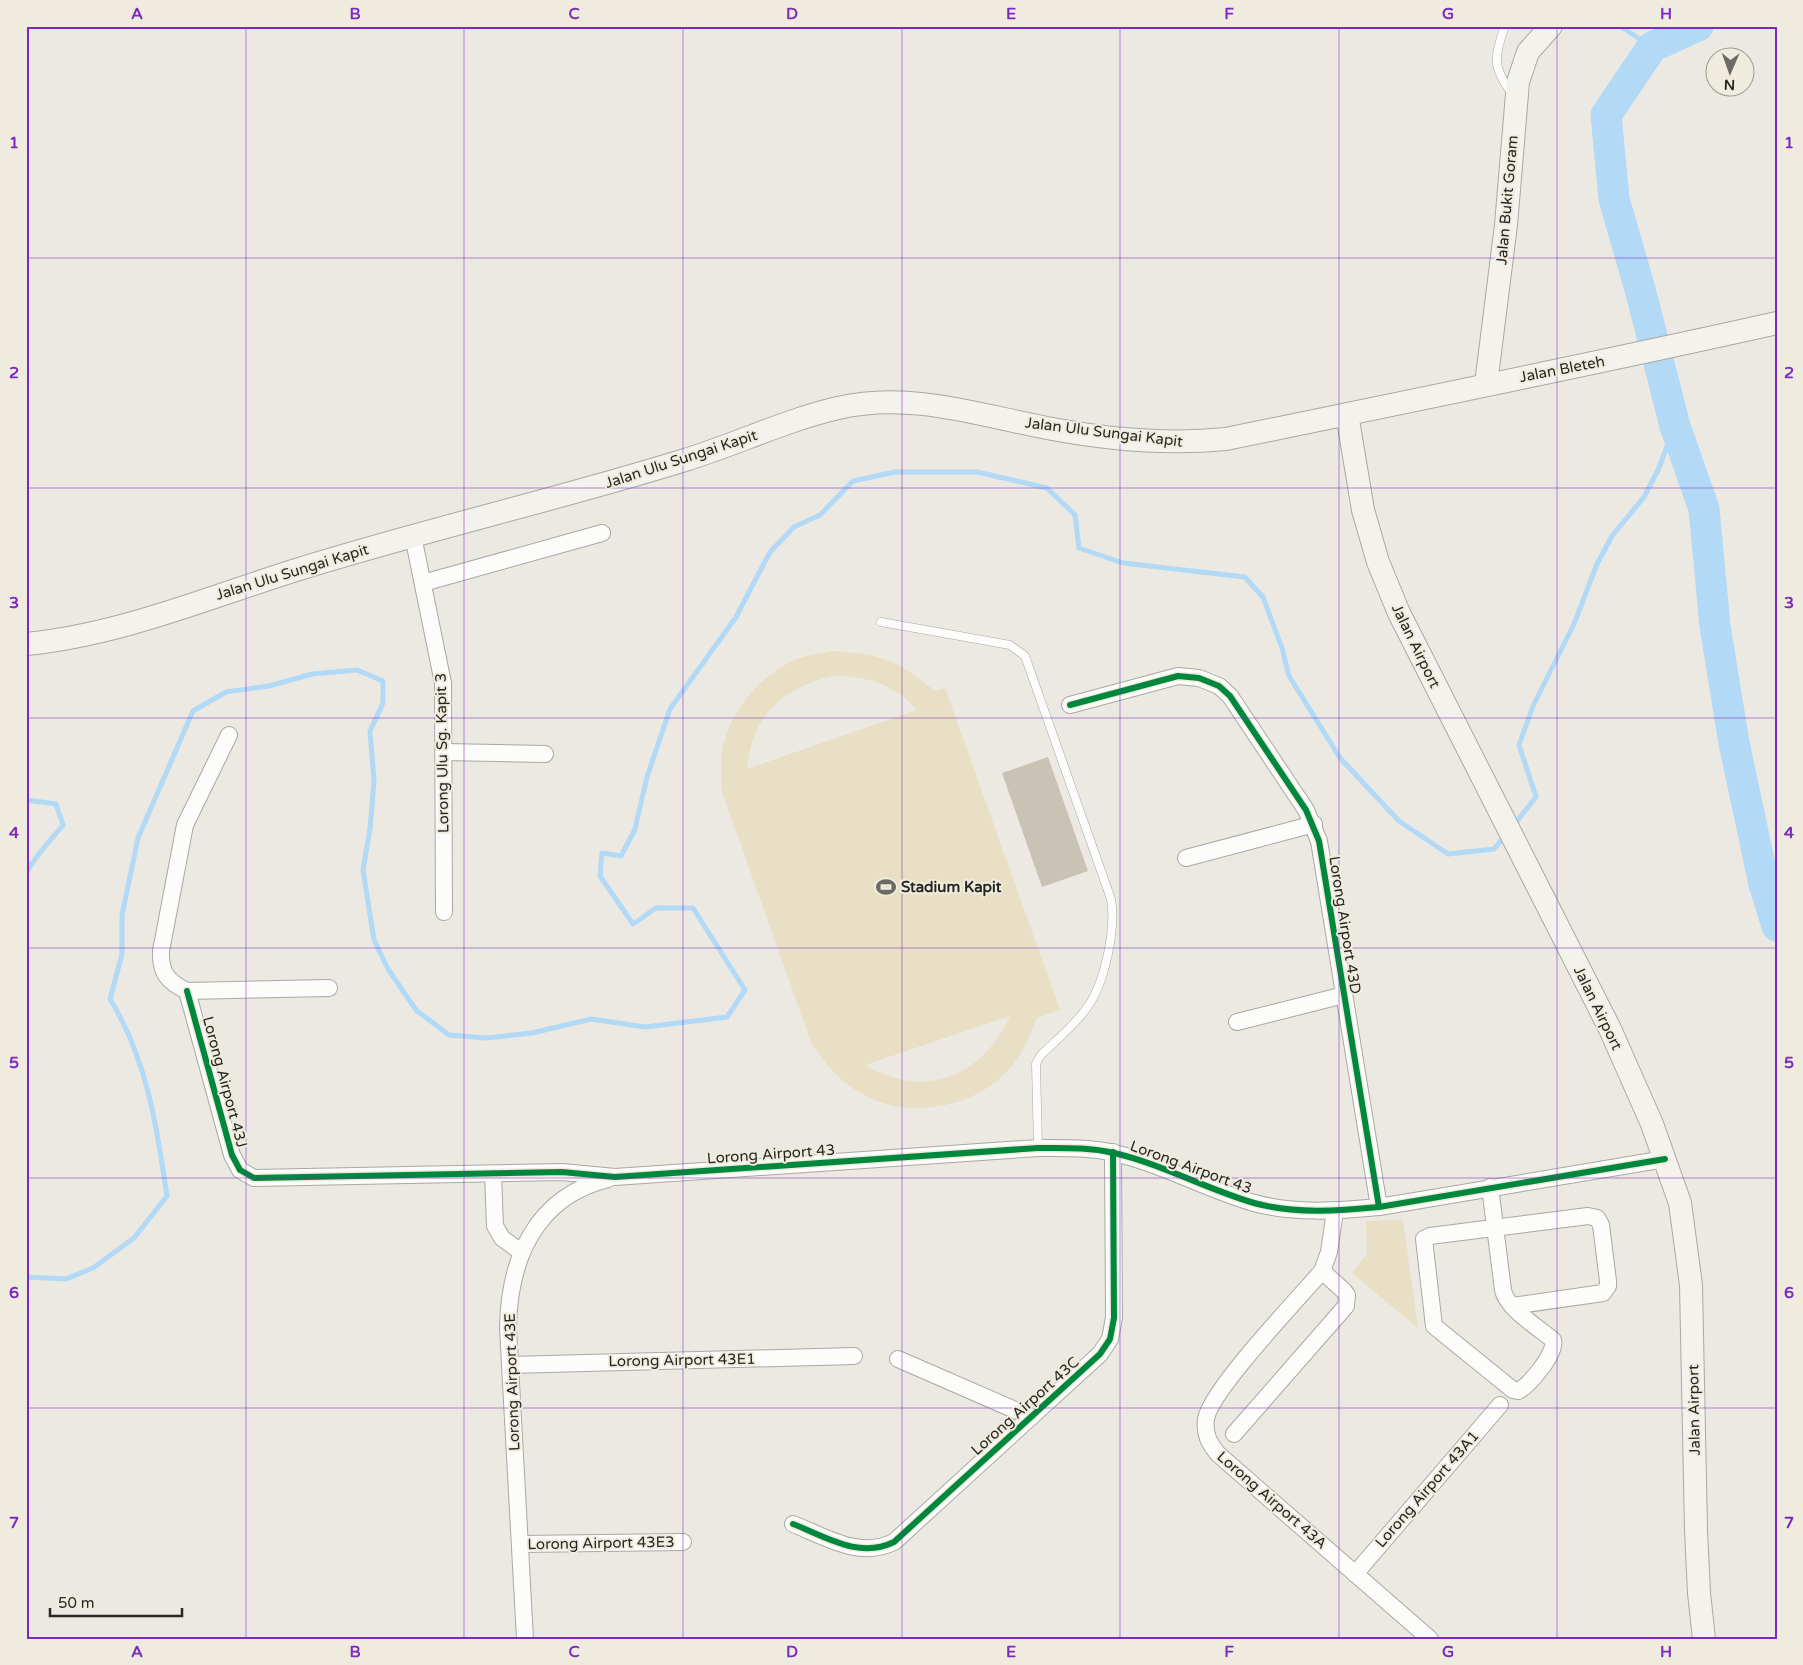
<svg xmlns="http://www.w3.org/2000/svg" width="1803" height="1665" font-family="'Varela Round',sans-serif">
	<rect width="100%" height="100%" fill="#ebe9e2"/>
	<g fill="#e8dfc4" fill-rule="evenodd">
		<path d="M832 651C882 654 896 660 935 691L945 688 1060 1010 1037 1018C1031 1034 1025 1048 1015 1062 979 1110 903 1123 854 1089 835 1076 823 1061 811 1042L722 792C722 779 720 763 722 750 730 711 759 677 794 660 805 655 820 654 832 651ZM832 676C865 675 895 684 917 710L747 769C752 715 782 689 832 676ZM1010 1016C982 1077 925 1100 865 1065Z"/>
		<path d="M1403 1220 1418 1328 1352 1273 1367 1254 1366 1221Z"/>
	</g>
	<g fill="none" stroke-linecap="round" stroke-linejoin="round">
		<g stroke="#b2d9f6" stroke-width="5">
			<path d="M1620 26 1652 47"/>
			<path d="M26 800 56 804 63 825C52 839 32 859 26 874"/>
			<path d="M1513 826 1536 797 1519 745 1533 706 1574 624 1597 564 1612 536 1644 497 1658 470 1675 426"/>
			<path d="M26 1277 66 1279 93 1268 134 1238 167 1196C157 1127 147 1059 110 999L122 954V915L138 838 193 711 226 692 269 686 312 674 357 670 383 681V703L370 731 374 781 370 829 363 870 374 940 388 969 416 1010 449 1035 486 1038 532 1033 591 1019 645 1027 727 1017 745 990 693 908H656L633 924 600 876 602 853 621 856 635 829 647 777 670 709 736 617 770 552 794 527 820 515 853 481 895 472H977L1047 488 1075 515 1079 548 1123 563 1245 577 1263 597 1282 648 1289 676 1340 758 1399 821 1448 854 1494 849 1505 836"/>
		</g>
		<path stroke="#b2d9f6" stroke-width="31" d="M1698 26 1652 47 1606 115 1614 199 1640 289 1675 426 1704 509 1715 626 1734 743 1764 884 1777 926"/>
	</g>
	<path fill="#c8c3b4" d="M1048 757 1088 871 1042 887 1002 773Z"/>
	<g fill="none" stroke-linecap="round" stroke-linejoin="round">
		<defs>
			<g id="lane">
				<path d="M1505 26C1494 56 1492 68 1512 93"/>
				<path d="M881 622 1010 645 1025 656 1111 899C1116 929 1105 984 1086 1009 1074 1026 1055 1041 1040 1056L1036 1064 1038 1148"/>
			</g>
			<g id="street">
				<path d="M413 536 443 683 444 912"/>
				<path d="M423 583 602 533"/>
				<path d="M1070 705 1178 676 1199 678 1219 686 1230 696 1306 810 1319 841 1379 1207"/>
				<path d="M229 735 185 825 161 951C160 973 168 982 187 991L329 988"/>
				<path d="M444 752 545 754"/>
				<path d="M1186 858 1314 824"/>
				<path d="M187 991 232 1155 240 1170 254 1178 562 1172 615 1177 1038 1148C1063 1148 1089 1147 1114 1153 1162 1164 1206 1189 1254 1203 1295 1214 1338 1211 1379 1207L1665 1159"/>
				<path d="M1237 1022 1344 995"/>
				<path d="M493 1174 495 1226 502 1238 521 1252"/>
				<path d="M1490 1187 1503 1290C1506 1308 1539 1328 1553 1340 1557 1352 1530 1385 1518 1391L1513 1390 1434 1326 1424 1239 1430 1236 1588 1216 1597 1218 1601 1225 1608 1281V1286L1603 1293 1512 1306"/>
				<path d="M1335 1211 1329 1252 1322 1271C1299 1298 1210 1391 1206 1419 1204 1434 1209 1443 1218 1454L1430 1639"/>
				<path d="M898 1359 1031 1417"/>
				<path d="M510 1365 854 1356"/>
				<path d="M1234 1434 1346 1306 1347 1295 1344 1291 1322 1271"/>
				<path d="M793 1524C826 1537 859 1559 894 1542L1100 1354 1110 1339 1114 1318 1113 1152"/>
				<path d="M520 1544 683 1542"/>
				<path d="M1355 1574 1500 1405"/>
				<path d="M525 1639 508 1328C509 1260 535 1197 608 1179"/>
			</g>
			<g id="secondary">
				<path d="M1486 384 1506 225 1518 82 1528 52 1551 26"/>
				<path d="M1347 414 1363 510 1378 562 1399 613 1610 1029 1652 1124 1680 1203 1691 1285 1696 1530 1699 1593 1704 1639"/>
				<path d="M26 644C119 635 207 598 296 570 424 530 556 500 685 460 737 444 786 420 838 408 909 391 978 415 1047 428 1105 439 1167 445 1226 439 1410 401 1594 364 1777 323"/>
			</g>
		</defs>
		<use href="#lane" stroke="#a9a8a2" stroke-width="9"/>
		<use href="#street" stroke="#a9a8a2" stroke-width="18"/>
		<use href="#secondary" stroke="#a9a8a2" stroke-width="24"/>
		<use href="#lane" stroke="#fcfcfb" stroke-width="8"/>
		<use href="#street" stroke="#fcfcfb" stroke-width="16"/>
		<use href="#secondary" stroke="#f4f2ed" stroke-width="22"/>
		<defs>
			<g id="cycleway">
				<path d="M1070 705 1178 676 1199 678 1219 686 1230 696 1306 810 1319 841 1379 1207"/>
				<path d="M187 991 232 1155 240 1170 254 1178 562 1172 615 1177 1038 1148C1063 1148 1089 1147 1114 1153 1162 1164 1206 1189 1254 1203 1295 1214 1338 1211 1379 1207L1665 1159"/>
				<path d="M793 1524C826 1537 859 1559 894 1542L1100 1354 1110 1339 1114 1318 1113 1152"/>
			</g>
		</defs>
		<use href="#cycleway" stroke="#efebde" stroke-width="9"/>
		<use href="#cycleway" stroke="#00873e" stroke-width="6"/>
	</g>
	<path fill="none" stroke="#7b2cbf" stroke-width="1" stroke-opacity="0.55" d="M246 26V1639M464 26V1639M683 26V1639M902 26V1639M1120 26V1639M1339 26V1639M1557 26V1639M26 258H1777M26 488H1777M26 718H1777M26 948H1777M26 1178H1777M26 1408H1777"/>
	<defs>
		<symbol id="stadium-bare" viewBox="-9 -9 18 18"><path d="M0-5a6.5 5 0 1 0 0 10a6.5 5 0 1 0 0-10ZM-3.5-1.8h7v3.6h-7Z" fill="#6c6a65" stroke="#efebde" stroke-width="2.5" paint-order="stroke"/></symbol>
	</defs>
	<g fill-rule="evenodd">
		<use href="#stadium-bare" x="872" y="873" width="28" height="28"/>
	</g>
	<g text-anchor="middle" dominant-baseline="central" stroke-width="4" stroke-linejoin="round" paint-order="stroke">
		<g font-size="15" fill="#272621" stroke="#efebde">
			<text transform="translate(1507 200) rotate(-85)">Jalan Bukit Goram</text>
			<text transform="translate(1562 369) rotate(-11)">Jalan Bleteh</text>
			<text transform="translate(1104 432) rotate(7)">Jalan Ulu Sungai Kapit</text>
			<text transform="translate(681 459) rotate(-18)">Jalan Ulu Sungai Kapit</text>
			<text transform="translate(292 572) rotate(-17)">Jalan Ulu Sungai Kapit</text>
			<text transform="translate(1416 646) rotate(64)">Jalan Airport</text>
			<text transform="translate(442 753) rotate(-91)">Lorong Ulu Sg. Kapit 3</text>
			<text transform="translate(1345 925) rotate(81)">Lorong Airport 43D</text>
			<text transform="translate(1598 1008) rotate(64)">Jalan Airport</text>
			<text transform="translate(225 1082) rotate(75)">Lorong Airport 43J</text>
			<text transform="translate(771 1154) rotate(-4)">Lorong Airport 43</text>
			<text transform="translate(1191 1167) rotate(20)">Lorong Airport 43</text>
			<text transform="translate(682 1360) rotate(-1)">Lorong Airport 43E1</text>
			<text transform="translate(512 1382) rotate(-92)">Lorong Airport 43E</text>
			<text transform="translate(1025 1406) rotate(-42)">Lorong Airport 43C</text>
			<text transform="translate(1694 1410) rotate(-91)">Jalan Airport</text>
			<text transform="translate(1427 1489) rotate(-49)">Lorong Airport 43A1</text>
			<text transform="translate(1272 1500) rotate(41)">Lorong Airport 43A</text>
			<text transform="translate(601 1543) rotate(-1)">Lorong Airport 43E3</text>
		</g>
		<g font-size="15" font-weight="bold" fill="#272621" stroke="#efebde" text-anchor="start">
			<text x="901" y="887">Stadium Kapit</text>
		</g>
	</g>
	<rect width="1803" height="1665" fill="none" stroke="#efebde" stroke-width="55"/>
	<g transform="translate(1730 72) rotate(182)"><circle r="24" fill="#efebde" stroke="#9f9c92"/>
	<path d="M0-4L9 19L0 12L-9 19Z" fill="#6c6a65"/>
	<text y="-8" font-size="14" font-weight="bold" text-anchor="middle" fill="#272621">N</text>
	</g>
	<path d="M50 1608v8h132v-8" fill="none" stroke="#272621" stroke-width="2.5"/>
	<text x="58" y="1608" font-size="15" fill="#272621" stroke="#efebde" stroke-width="4" paint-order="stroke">50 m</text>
	<rect x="28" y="28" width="1748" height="1610" fill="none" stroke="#7b2cbf" stroke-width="2"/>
	<g font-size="16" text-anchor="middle" font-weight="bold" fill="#7b2cbf">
		<text x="137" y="19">A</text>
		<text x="355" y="19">B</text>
		<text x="574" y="19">C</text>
		<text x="792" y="19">D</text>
		<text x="1011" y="19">E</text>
		<text x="1229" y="19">F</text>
		<text x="1448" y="19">G</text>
		<text x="1666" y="19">H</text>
		<text x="14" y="148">1</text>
		<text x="1789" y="148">1</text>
		<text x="14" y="378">2</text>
		<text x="1789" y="378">2</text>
		<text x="14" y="608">3</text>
		<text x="1789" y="608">3</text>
		<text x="14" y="838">4</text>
		<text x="1789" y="838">4</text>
		<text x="14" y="1068">5</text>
		<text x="1789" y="1068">5</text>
		<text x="14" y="1298">6</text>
		<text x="1789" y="1298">6</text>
		<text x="14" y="1528">7</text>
		<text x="1789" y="1528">7</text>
		<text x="137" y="1657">A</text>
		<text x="355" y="1657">B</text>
		<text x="574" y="1657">C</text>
		<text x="792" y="1657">D</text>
		<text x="1011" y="1657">E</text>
		<text x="1229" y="1657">F</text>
		<text x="1448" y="1657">G</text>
		<text x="1666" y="1657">H</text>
	</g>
</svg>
